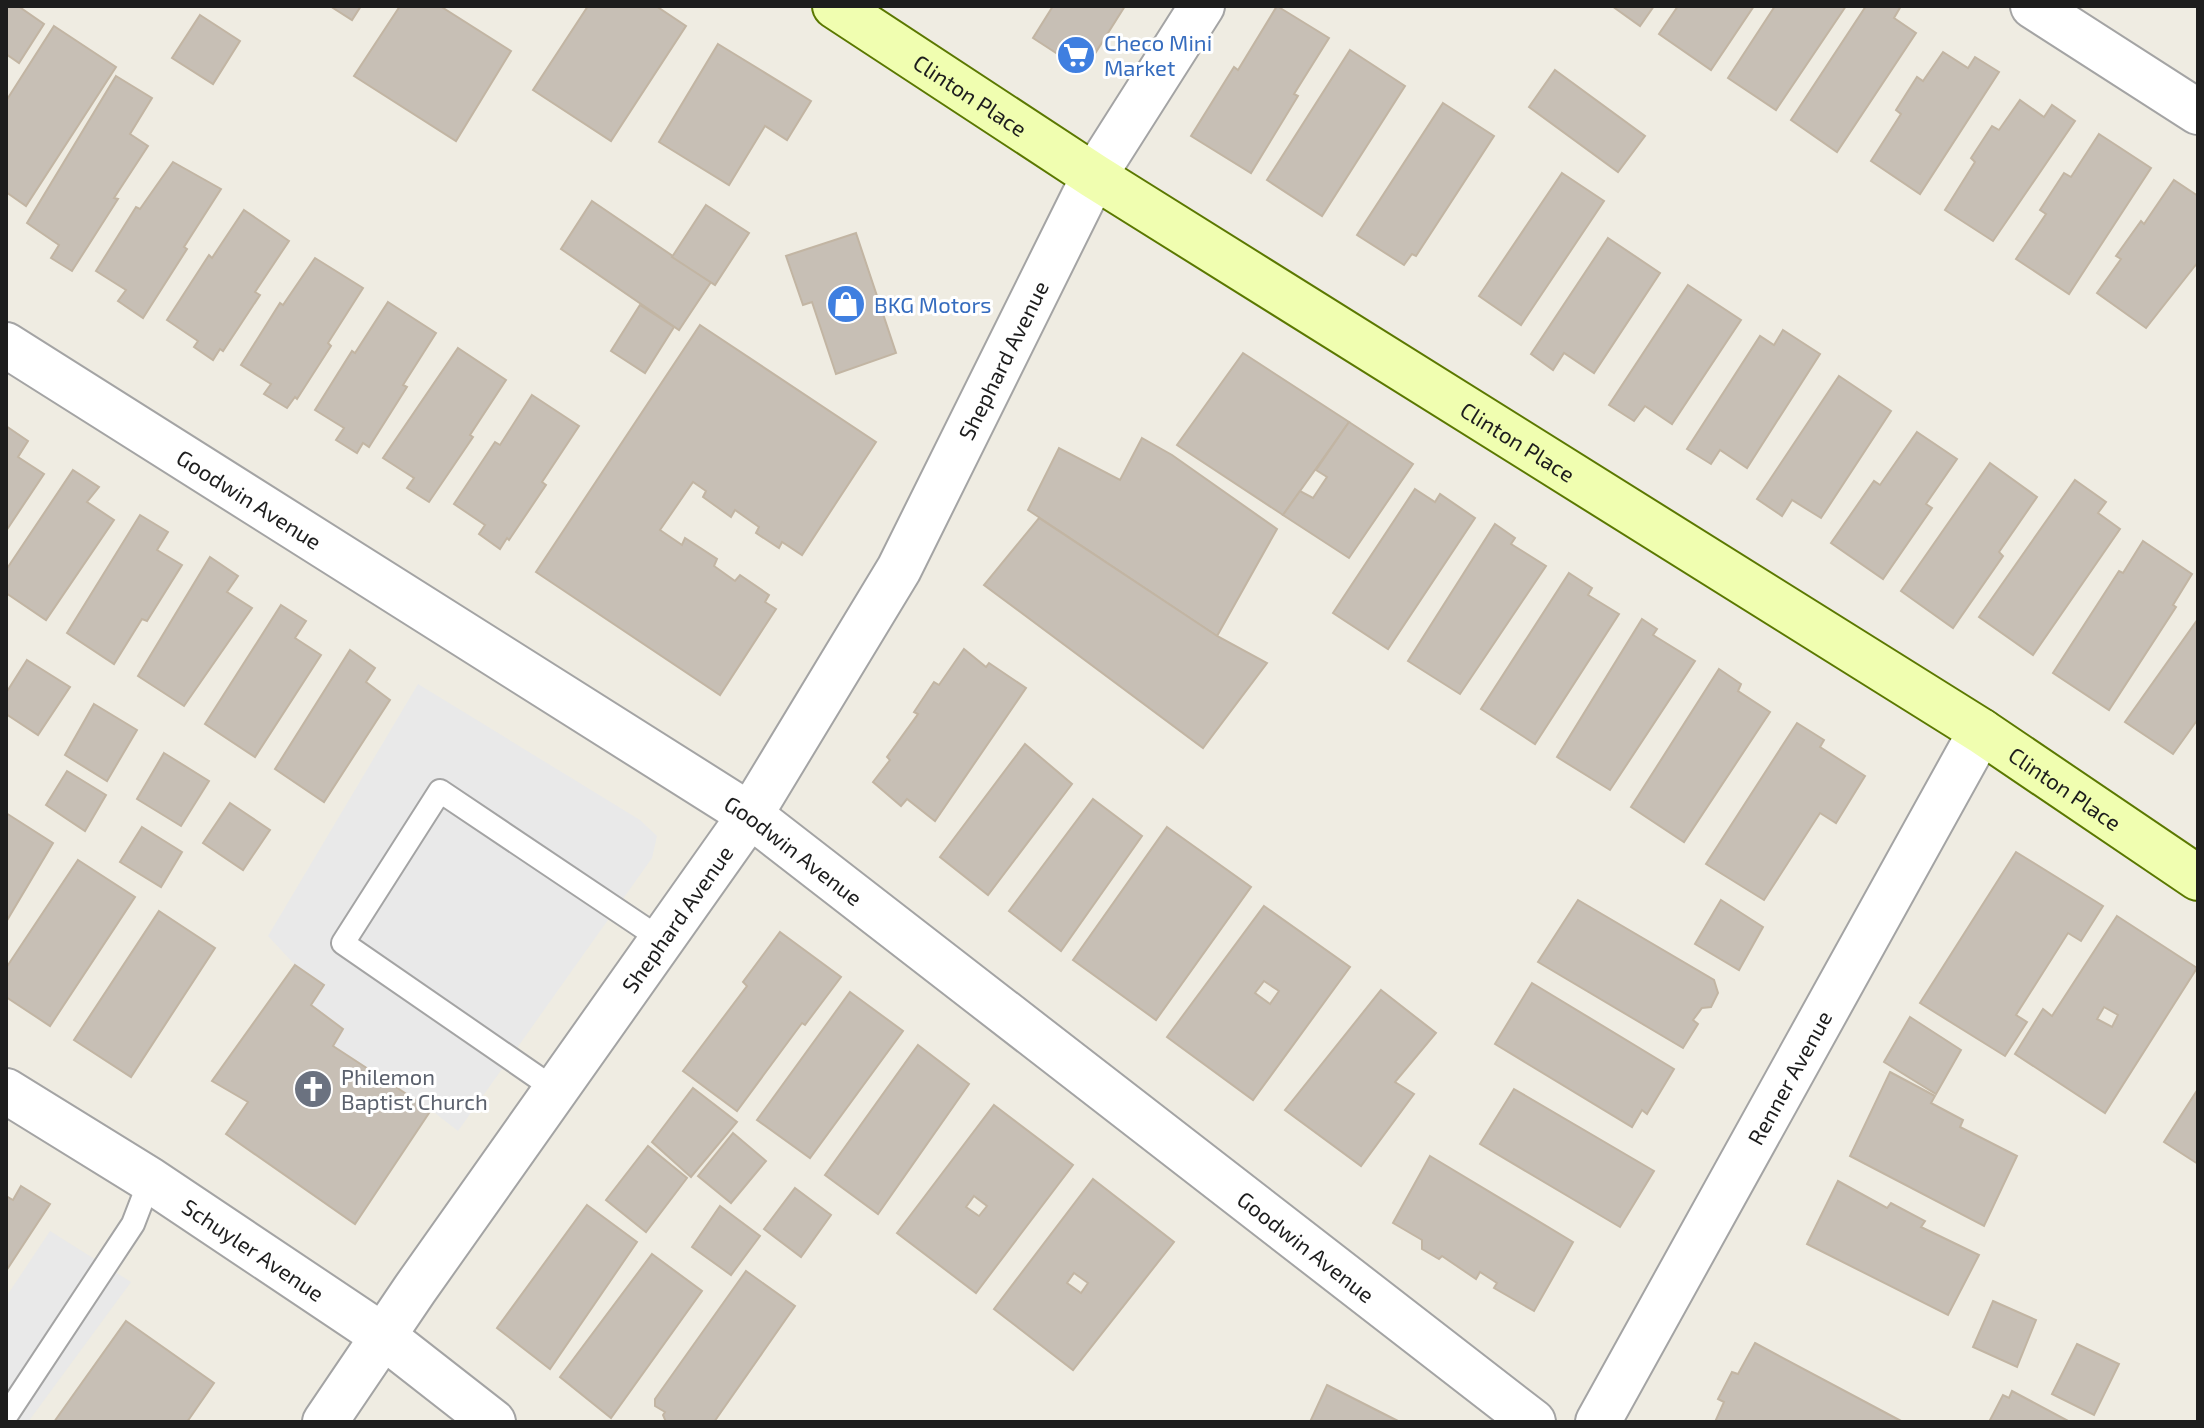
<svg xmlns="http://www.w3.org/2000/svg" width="2204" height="1428" font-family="'Exo 2',sans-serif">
	<rect width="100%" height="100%" fill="#efece2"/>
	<g fill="#e9e9e9">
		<path d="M418 684 640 820 657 836 652 858 458 1131 431 1110 333 1046 343 1029 311 1005 323 985 295 965 268 936Z"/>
		<path d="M50 1231 131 1282 28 1422H6V1297Z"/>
	</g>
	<g fill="#c7bfb5" stroke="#c2b5a3" stroke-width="2" fill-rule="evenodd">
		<path d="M6 6H18L44 24 19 63 6 54Z"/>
		<path d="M330 6H361L352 20Z"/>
		<path d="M400 6H440L511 51 456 141 354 76Z"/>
		<path d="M588 6H656L686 26 611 141 533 90Z"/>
		<path d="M1053 6H1125L1084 71 1033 38Z"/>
		<path d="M1277 6 1329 38 1294 94 1298 96 1251 173 1191 136 1234 67 1238 70Z"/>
		<path d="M1612 6H1654L1640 26Z"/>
		<path d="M1678 6H1754L1711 70 1659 34Z"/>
		<path d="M1775 6H1846L1776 110 1728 78Z"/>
		<path d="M1866 6H1901L1894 18 1916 33 1837 152 1791 120Z"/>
		<path d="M200 15 240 41 213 84 172 58Z"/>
		<path d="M54 26 116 67 26 206 6 192V101Z"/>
		<path d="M718 44 811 101 787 140 765 126 729 185 659 142Z"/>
		<path d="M1350 50 1405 86 1322 216 1267 180Z"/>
		<path d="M1943 52 1968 68 1975 57 1999 72 1920 194 1871 161 1901 114 1896 110 1917 77 1923 81Z"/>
		<path d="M1555 70 1645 136 1618 172 1529 107Z"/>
		<path d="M116 76 152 98 130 134 148 146 114 198 118 199 72 271 51 258 59 245 27 223Z"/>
		<path d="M2020 100 2044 117 2052 105 2075 121 1993 241 1945 210 1975 162 1971 158 1992 126 1999 130Z"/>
		<path d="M1443 103 1494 136 1416 256 1412 254 1404 265 1357 235Z"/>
		<path d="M2099 134 2151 168 2069 294 2016 259 2046 214 2040 210 2064 173 2071 177Z"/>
		<path d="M173 162 221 189 184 247 187 249 143 318 118 301 126 290 96 271 136 207 140 209Z"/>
		<path d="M1562 173 1604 201 1521 325 1479 296Z"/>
		<path d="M2174 180 2198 196V262L2146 328 2097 293 2121 259 2116 256 2141 221 2144 224Z"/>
		<path d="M592 201 711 282 679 330 561 249Z"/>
		<path d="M706 205 749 233 715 285 672 257Z"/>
		<path d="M244 210 289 241 255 292 260 295 223 351 220 349 213 360 194 347 198 341 167 320 209 255 212 258Z"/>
		<path d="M856 233 896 353 836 374 812 302 803 305 786 256Z"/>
		<path d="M1608 238 1660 273 1594 373 1564 353 1553 370 1531 354Z"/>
		<path d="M315 258 363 288 328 343 331 346 297 399 295 397 287 408 264 394 271 384 241 365 280 303 283 305Z"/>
		<path d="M1688 285 1741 320 1672 424 1645 406 1634 421 1609 405Z"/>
		<path d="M388 302 436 333 403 385 407 387 369 447 363 443 357 453 336 440 344 428 315 410 352 351 355 353Z"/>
		<path d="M640 305 674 327 645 373 611 351Z"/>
		<path d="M700 325 876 442 802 555 782 542 779 548 756 533 759 527 735 510 731 517 703 497 706 491 693 482 660 530 682 545 685 538 717 559 714 566 735 581 740 575 769 595 765 602 776 609 720 695 536 572Z"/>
		<path d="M1783 330 1820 354 1747 468 1720 450 1711 464 1687 449 1760 336 1774 345Z"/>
		<path d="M458 348 506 380 470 435 473 437 429 502 407 488 414 478 383 458Z"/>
		<path d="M1243 353 1349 422 1283 515 1177 445Z"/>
		<path d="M1839 376 1891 411 1821 518 1792 500 1782 516 1757 499Z"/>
		<path d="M532 395 579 426 542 482 546 485 509 540 507 538 500 549 479 534 485 525 454 504 495 442 500 445Z"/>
		<path d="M1349 422 1413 464 1349 558 1283 515 1300 491 1313 498 1327 477 1316 470Z"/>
		<path d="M6 426 28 441 18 457 44 474 6 531Z"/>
		<path d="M1917 432 1957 459 1926 504 1932 508 1883 579 1831 543 1874 481 1880 485Z"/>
		<path d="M1142 438 1172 455 1277 529 1217 636 1028 510 1059 448 1120 480Z"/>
		<path d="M1990 463 2037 497 1999 552 2003 556 1953 628 1901 591Z"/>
		<path d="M73 470 99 487 87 502 114 520 46 620 6 593V570Z"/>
		<path d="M2075 480 2106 502 2098 513 2120 529 2033 655 1979 617Z"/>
		<path d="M1415 489 1435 502 1440 494 1475 518 1388 649 1333 613Z"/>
		<path d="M140 515 168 532 157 550 182 565 147 621 142 619 114 664 67 633Z"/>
		<path d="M1039 518 1217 636 1267 663 1203 748 984 585Z"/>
		<path d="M1495 524 1515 538 1511 544 1546 566 1460 694 1408 661Z"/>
		<path d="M2143 541 2192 574 2173 605 2176 607 2109 710 2053 673 2119 571 2123 573Z"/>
		<path d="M210 557 238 576 227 592 252 608 184 706 138 676Z"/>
		<path d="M1569 573 1592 588 1588 595 1619 614 1535 744 1481 709Z"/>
		<path d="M281 605 306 621 295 638 321 655 255 757 205 724Z"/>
		<path d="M1642 619 1657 629 1653 635 1695 661 1610 790 1557 757Z"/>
		<path d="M2198 619V719L2173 754 2125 722Z"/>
		<path d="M964 649 986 667 989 663 1026 688 935 821 907 799 901 806 873 782 890 760 887 757 918 714 914 712 934 682 939 685Z"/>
		<path d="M350 650 375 668 366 682 390 700 324 802 275 769Z"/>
		<path d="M27 660 70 687 38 735 6 714V693Z"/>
		<path d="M1719 669 1741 684 1738 691 1770 712 1684 842 1631 807Z"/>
		<path d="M94 704 137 730 107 781 65 755Z"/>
		<path d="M1797 723 1824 740 1820 747 1865 776 1836 823 1820 813 1764 900 1706 864Z"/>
		<path d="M1025 744 1072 784 988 895 940 857Z"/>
		<path d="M164 753 209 781 181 826 137 799Z"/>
		<path d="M67 771 106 795 85 831 46 805Z"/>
		<path d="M1093 799 1142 836 1061 951 1009 911Z"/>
		<path d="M230 803 270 830 243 870 203 843Z"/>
		<path d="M6 813 53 843 6 922Z"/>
		<path d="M142 827 182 852 161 887 120 862Z"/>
		<path d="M1167 827 1251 887 1156 1020 1073 960Z"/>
		<path d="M2016 852 2103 906 2081 941 2068 933 2016 1015 2027 1022 2005 1056 1920 1003Z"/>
		<path d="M78 860 135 897 50 1026 6 997V968Z"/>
		<path d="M1578 900 1714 980 1718 993 1711 1007 1702 1008 1693 1020 1698 1024 1683 1048 1538 962Z"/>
		<path d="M1721 900 1763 927 1739 970 1695 944Z"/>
		<path d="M1264 906 1350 967 1253 1100 1167 1037ZM1264 981 1279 991 1270 1004 1255 993Z"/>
		<path d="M159 911 215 948 131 1077 74 1040Z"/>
		<path d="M2117 916 2197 968 2105 1113 2015 1054 2043 1009 2052 1016ZM2104 1007 2118 1015 2112 1027 2097 1019Z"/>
		<path d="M780 932 841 977 805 1025 802 1023 737 1111 683 1071 747 986 743 982Z"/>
		<path d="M295 965 324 985 311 1005 343 1029 333 1046 431 1110 355 1224 226 1134 248 1102 212 1081Z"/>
		<path d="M1532 983 1674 1069 1647 1114 1642 1110 1632 1127 1495 1044Z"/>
		<path d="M1381 990 1436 1033 1395 1082 1414 1094 1361 1166 1285 1110Z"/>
		<path d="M850 992 903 1031 810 1158 757 1120Z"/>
		<path d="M1910 1017 1961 1050 1936 1094 1884 1062Z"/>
		<path d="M918 1045 969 1084 878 1214 825 1175Z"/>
		<path d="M1890 1072 1935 1096 1931 1103 1963 1120 1960 1127 2017 1156 1984 1226 1850 1156Z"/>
		<path d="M693 1088 737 1122 691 1177 652 1142Z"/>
		<path d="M1514 1089 1654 1171 1620 1227 1480 1144Z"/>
		<path d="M2198 1089V1164L2164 1142Z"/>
		<path d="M994 1105 1073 1165 976 1293 897 1233ZM974 1196 987 1206 979 1216 966 1207Z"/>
		<path d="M733 1133 766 1161 731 1203 698 1176Z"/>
		<path d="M648 1146 687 1178 646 1232 606 1200Z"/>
		<path d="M1430 1156 1573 1242 1534 1311 1494 1288 1497 1283 1480 1272 1476 1279 1442 1256 1439 1259 1422 1249V1240L1393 1223Z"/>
		<path d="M1093 1179 1174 1242 1073 1370 994 1309ZM1074 1273 1088 1283 1081 1293 1067 1283Z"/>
		<path d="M1838 1181 1887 1208 1891 1203 1925 1221 1921 1227 1979 1255 1948 1315 1807 1244Z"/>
		<path d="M21 1186 50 1204 6 1271V1196L13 1200Z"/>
		<path d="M795 1188 831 1215 801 1257 764 1229Z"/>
		<path d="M587 1205 637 1242 550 1369 497 1328Z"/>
		<path d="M720 1206 760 1236 731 1275 692 1247Z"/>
		<path d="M652 1254 702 1291 611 1418 560 1377Z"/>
		<path d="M746 1271 795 1306 714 1422H666L663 1415 665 1412 655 1406V1399Z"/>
		<path d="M1993 1301 2036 1320 2017 1367 1973 1347Z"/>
		<path d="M126 1321 214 1383 187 1422H54Z"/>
		<path d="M1755 1343 1903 1422H1715L1724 1402 1718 1399 1732 1372 1738 1374Z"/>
		<path d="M2077 1344 2119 1364 2094 1415 2052 1394Z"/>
		<path d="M1327 1385 1400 1422H1310Z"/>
		<path d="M2012 1391 2070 1422H1989L2003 1395 2009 1398Z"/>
	</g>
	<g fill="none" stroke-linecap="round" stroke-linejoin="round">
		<defs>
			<g id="lane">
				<path d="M556 1090 343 943 440 791 662 940"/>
				<path d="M6 1416 133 1224 150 1180"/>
			</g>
			<g id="street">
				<path d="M2033 6 2198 112"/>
				<path id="s1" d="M6 345 750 815 1533 1422"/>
				<path id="s2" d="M6 1091 150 1180 383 1336 493 1422"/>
				<path id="s3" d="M325 1422 415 1289 750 815 899 569 1094 176 1202 6"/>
				<path id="s4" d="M1598 1422 1981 731"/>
			</g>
			<g id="secondary">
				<path id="s5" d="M835 6 1094 176 1981 731 2198 878"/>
			</g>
		</defs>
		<use href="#lane" stroke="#a4a4a4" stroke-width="26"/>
		<use href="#street" stroke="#a4a4a4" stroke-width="48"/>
		<use href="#secondary" stroke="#5b7800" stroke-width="48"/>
		<use href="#lane" stroke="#fff" stroke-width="22"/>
		<use href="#street" stroke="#fff" stroke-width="44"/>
		<use href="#secondary" stroke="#f0feb0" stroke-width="44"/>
	</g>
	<defs>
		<symbol id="supermarket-disc" viewBox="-11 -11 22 22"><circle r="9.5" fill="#3f7fe0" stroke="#fff"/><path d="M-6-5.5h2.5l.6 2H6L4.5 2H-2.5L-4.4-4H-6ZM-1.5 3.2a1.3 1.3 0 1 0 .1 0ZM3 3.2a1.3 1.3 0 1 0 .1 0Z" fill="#fff"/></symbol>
		<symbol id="shop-disc" viewBox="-11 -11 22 22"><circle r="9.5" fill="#3f7fe0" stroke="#fff"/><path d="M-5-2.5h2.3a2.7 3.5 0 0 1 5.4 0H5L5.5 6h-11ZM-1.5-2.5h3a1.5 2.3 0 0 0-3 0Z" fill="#fff"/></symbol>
		<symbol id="church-disc" viewBox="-11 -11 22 22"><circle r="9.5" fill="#6b7280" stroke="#fff"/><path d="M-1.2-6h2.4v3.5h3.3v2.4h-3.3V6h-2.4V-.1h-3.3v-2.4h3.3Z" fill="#fff"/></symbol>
	</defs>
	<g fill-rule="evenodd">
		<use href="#supermarket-disc" x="1054" y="33" width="44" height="44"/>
		<use href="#shop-disc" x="824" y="282" width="44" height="44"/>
		<use href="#church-disc" x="291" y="1067" width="44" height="44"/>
	</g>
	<g text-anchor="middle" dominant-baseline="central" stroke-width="6" stroke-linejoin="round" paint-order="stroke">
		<g font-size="22" fill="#366cbe" stroke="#fff" text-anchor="start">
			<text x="1104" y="42">Checo Mini<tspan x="1104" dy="25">Market</tspan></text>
			<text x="874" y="304">BKG Motors</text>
		</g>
		<g font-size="22" fill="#1d1d1d" stroke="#fff">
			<text stroke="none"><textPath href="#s5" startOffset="162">Clinton Place</textPath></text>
			<text stroke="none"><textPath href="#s3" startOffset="1262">Shephard Avenue</textPath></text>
			<text stroke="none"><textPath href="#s5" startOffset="810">Clinton Place</textPath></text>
			<text stroke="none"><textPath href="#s1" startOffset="288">Goodwin Avenue</textPath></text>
			<text stroke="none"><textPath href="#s5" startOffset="1458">Clinton Place</textPath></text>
			<text stroke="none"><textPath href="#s1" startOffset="936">Goodwin Avenue</textPath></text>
			<text stroke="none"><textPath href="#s3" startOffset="614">Shephard Avenue</textPath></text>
			<text stroke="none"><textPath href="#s4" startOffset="394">Renner Avenue</textPath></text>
			<text stroke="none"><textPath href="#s1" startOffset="1584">Goodwin Avenue</textPath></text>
			<text stroke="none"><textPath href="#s2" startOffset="294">Schuyler Avenue</textPath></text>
		</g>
		<g font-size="22" fill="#5b616d" stroke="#fff" text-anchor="start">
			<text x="341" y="1076">Philemon<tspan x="341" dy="25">Baptist Church</tspan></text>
		</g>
	</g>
	<rect width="2204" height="1428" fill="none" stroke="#1d1d1d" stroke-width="16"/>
</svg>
